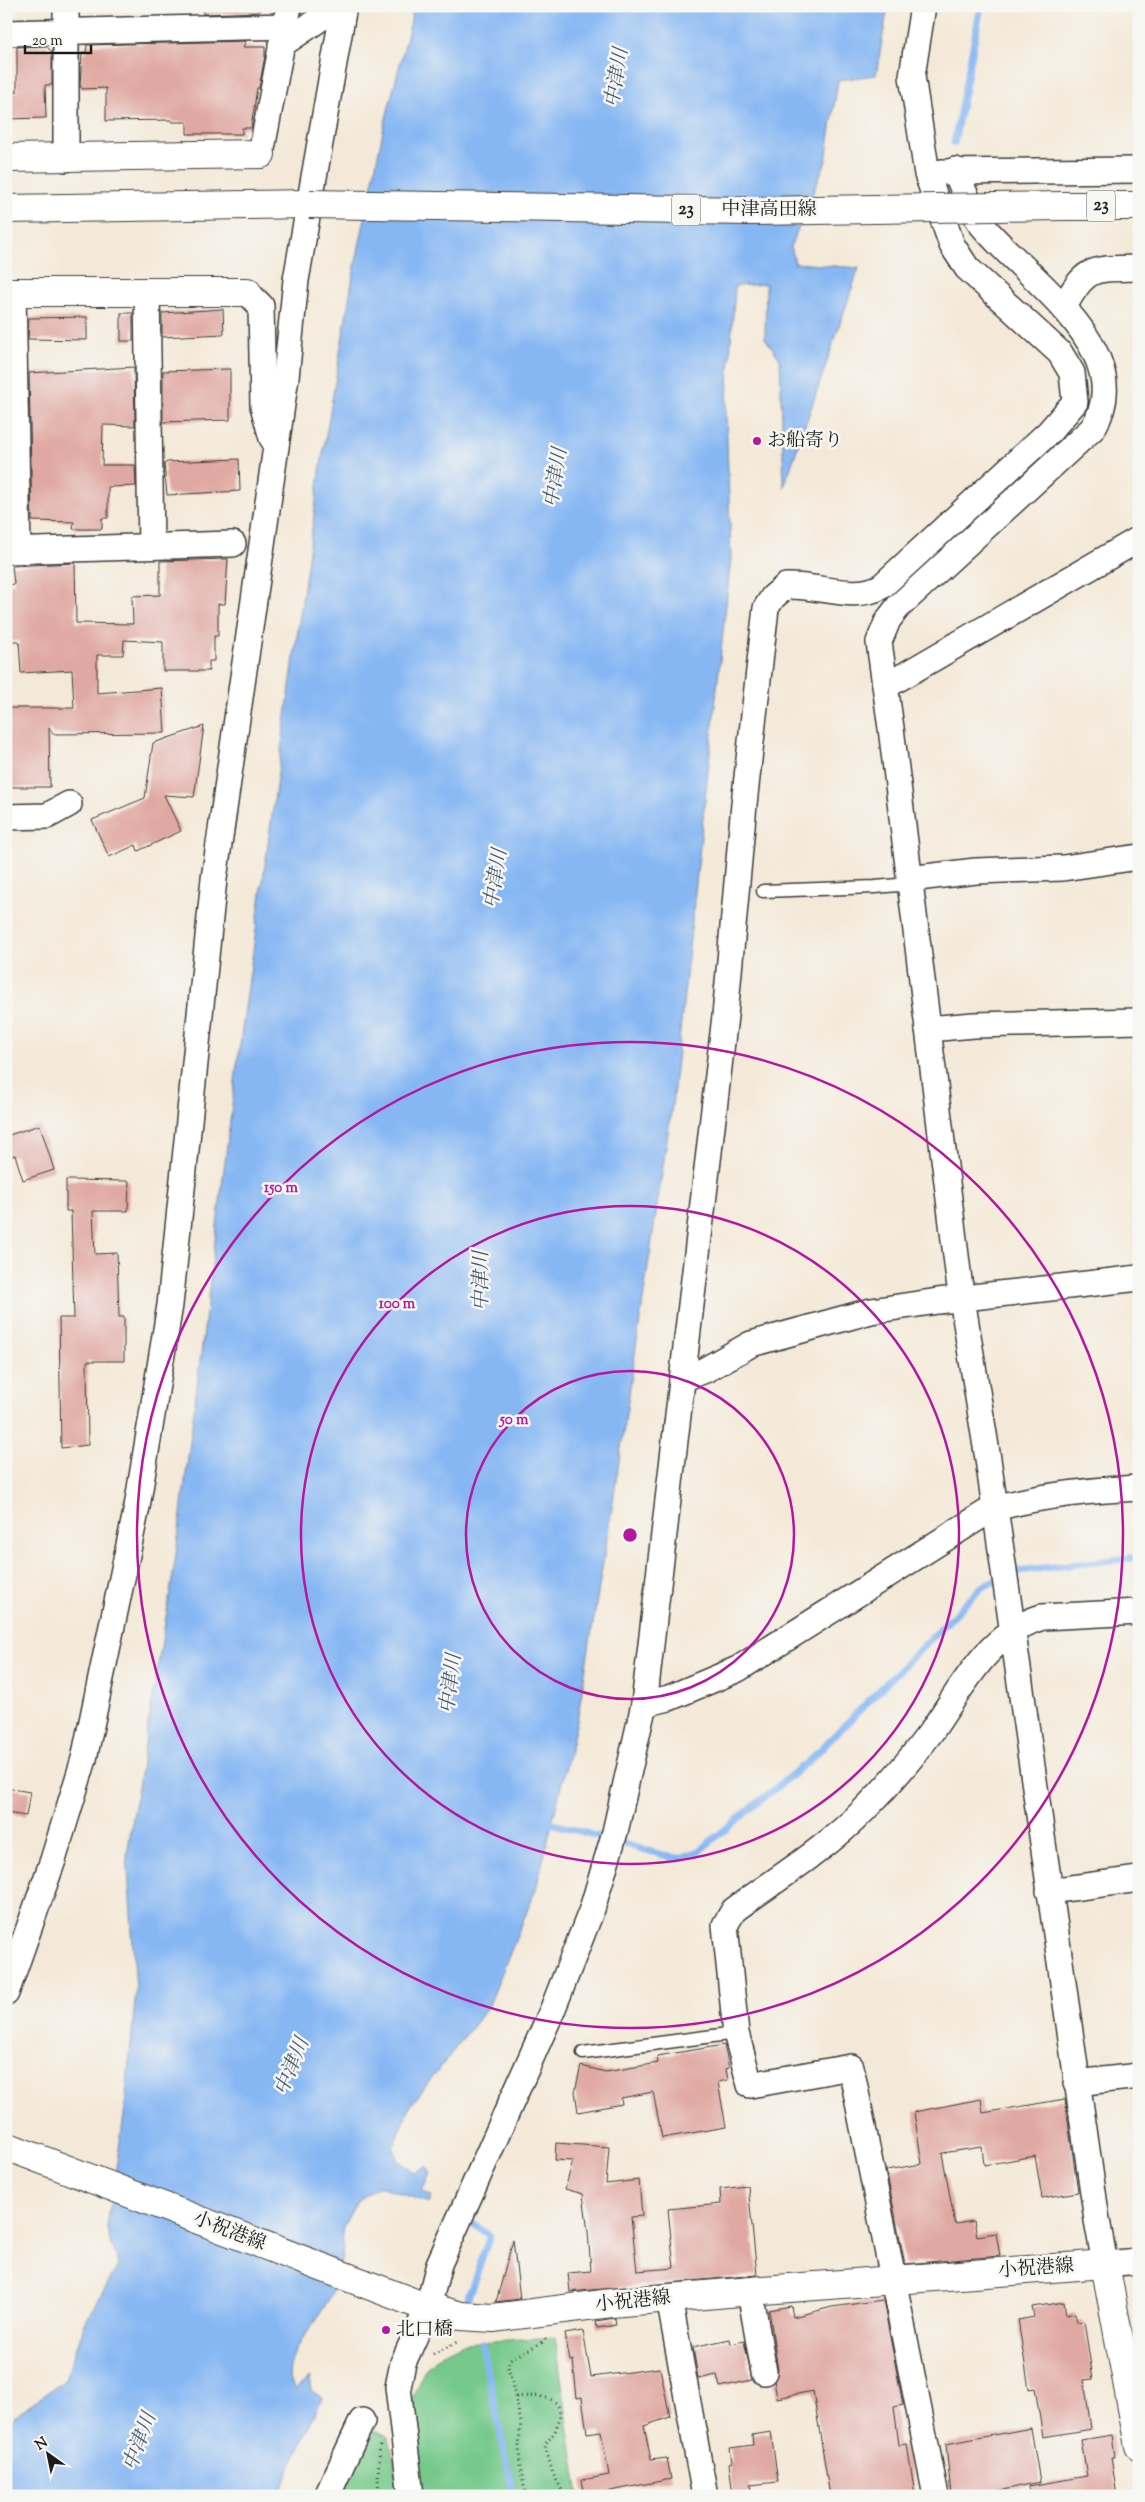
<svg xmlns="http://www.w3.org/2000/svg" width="1145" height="2502" font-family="'Sorts Mill Goudy','Noto Serif JP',serif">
	<rect width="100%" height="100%" fill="#f6f6f2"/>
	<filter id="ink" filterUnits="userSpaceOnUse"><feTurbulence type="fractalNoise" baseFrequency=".02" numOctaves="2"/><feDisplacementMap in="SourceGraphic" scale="10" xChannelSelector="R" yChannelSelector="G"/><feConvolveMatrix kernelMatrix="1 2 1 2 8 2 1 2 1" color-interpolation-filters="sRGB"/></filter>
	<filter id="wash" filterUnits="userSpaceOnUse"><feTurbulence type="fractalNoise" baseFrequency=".0096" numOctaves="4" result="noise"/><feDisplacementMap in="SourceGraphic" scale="20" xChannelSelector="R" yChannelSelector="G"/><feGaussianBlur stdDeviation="1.12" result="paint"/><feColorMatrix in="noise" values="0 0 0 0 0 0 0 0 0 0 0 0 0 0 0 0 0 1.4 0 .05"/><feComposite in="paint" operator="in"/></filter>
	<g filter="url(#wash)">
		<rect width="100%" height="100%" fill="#f4e9d8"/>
		<g fill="#76c98b" stroke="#497254">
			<path d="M555 2337 579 2496H419L407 2409 425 2369 445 2352 463 2343Z"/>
			<path d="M362 2427 389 2437 400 2496H331Z"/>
		</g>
		<path fill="#87b7f3" stroke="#526a88" d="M412 6H888L876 75 838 80 826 161 791 246 795 263 859 268 784 487 780 359 765 338 766 284 735 286 726 413 731 558 672 1106 612 1508 577 1721 536 1889 489 2005 411 2105 399 2131 393 2149 400 2162 415 2172 426 2166 430 2173 422 2191 432 2196 429 2203 379 2186C366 2194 358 2200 351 2212 348 2218 342 2227 342 2233 342 2239 344 2244 343 2249 341 2264 337 2280 331 2294 318 2325 289 2343 289 2379L296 2389 310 2377 312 2391 322 2398 278 2496H6V2425L29 2405 64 2382 86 2321 118 2266C117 2253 108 2242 107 2227L124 2116 136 1991 127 1854 175 1562 237 1065 321 465 353 276 384 126 411 21Z"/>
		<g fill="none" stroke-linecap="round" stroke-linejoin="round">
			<g stroke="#87b7f3" stroke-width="7">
				<path d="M954 143 981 6"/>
				<path d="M544 1821 670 1857 680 1858 699 1851 811 1759 982 1587 1018 1571 1139 1557"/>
				<path d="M468 2297 490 2236 473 2224"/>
				<path d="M482 2344 514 2496"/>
			</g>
		</g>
		<g id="blocks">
			<g fill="#e0a8a2">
				<path d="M204 6H261L259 12 203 14Z"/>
				<path d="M246 41 243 47H265V56L259 88H257L251 128H242V134H187V122H172V120L106 121V88L82 89 80 85 82 53 86 52 87 45Z"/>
				<path d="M46 46 52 52V85H45L46 118 6 119V92H17V47Z"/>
				<path d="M223 309 224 334 162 337V313Z"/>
				<rect x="121" y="313" width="12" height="28"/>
				<path d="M87 317V340L28 339 29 318Z"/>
				<path d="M134 367 135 426 103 425 102 465H135L136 486 108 487V518H102V529H73L74 522 32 521 29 373Z"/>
				<path d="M230 369V420L163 422V371Z"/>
				<path d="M239 459 240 491 167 495 164 464 167 462Z"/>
				<path d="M228 559 225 604H218V636H214V661H209V671H163V642L124 640 123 655H97V693L162 688 165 733 53 734 49 727 50 787H6V708H74L72 670 21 673 19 641H6V585L14 584 12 566 75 563 76 623 133 624 132 596 160 595V561Z"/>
				<path d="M204 726 194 797 164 795 181 831 138 851 136 845 109 857 92 820 145 798 153 743Z"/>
				<path d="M40 1125 54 1170 23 1180 15 1155 6 1158V1136Z"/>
				<path d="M66 1180 129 1181 128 1211H93L95 1254 117 1253 119 1317H124V1361H87L88 1445 61 1448 59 1318H74L71 1211H66Z"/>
				<path d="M6 1788 30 1792 26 1816 6 1813Z"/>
				<path d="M724 2045 729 2068 726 2069 728 2080 718 2082 726 2127 662 2138 653 2092 621 2098 622 2104 578 2112 575 2091 581 2066 606 2072 658 2063 657 2056Z"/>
				<path d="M981 2099 983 2113 1065 2099 1078 2192 1042 2198 1035 2156 984 2165 982 2147 942 2153 955 2224 974 2221 977 2236 996 2233 1000 2256 905 2264 886 2170 922 2164 914 2112Z"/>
				<path d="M556 2143 609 2147 606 2184 639 2180 642 2216 631 2217 637 2271 674 2268 668 2209 721 2204 720 2189 748 2186 757 2275 570 2292 568 2273 591 2271 588 2232 583 2194 565 2189 573 2161 555 2160Z"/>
				<path d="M513 2240 520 2299 496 2302Z"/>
				<path d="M883 2300 903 2405 894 2407 899 2445 907 2444 915 2496H830L813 2391 777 2398 774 2381 778 2370 769 2310 791 2306 793 2317 832 2307Z"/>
				<path d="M1064 2302 1066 2315 1075 2313 1077 2322 1084 2321 1093 2379 1084 2380 1091 2429 1043 2437 1035 2388 1029 2389 1018 2320 1034 2317 1032 2307Z"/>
				<path d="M615 2318 616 2325 597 2328 596 2321Z"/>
				<path d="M583 2331 591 2377 660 2368 670 2417 644 2426 651 2460 667 2458 671 2479 585 2496 582 2480 609 2475 601 2431 587 2433 582 2397 577 2398 573 2360 570 2361 565 2334Z"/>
				<path d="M730 2339 731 2344 744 2341 752 2380 720 2387 717 2375 698 2379 693 2347Z"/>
				<path d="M1031 2428 1040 2482 980 2495 979 2490 951 2495 946 2444Z"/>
				<path d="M771 2432 778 2482 750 2485 752 2496H733L729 2463 732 2462 730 2448 753 2445 752 2435Z"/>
				<path d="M1112 2435 1115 2457H1111L1117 2496H1029V2486L1087 2476 1081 2440Z"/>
			</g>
		</g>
	</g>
	<g filter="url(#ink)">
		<use href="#blocks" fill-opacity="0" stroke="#3c3b38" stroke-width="1"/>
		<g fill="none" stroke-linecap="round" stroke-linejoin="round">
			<defs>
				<g id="lane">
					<path d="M763 891 875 887 910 884"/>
					<path d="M583 2053 736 2033"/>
				</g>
				<g id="street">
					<path d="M66 6V159"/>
					<path d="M6 33 285 26"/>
					<path d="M281 45 321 18 323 6"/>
					<path d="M261 154 289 6"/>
					<path d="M955 170C963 188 970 209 982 225 1023 276 1141 350 1093 428L898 607 888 620 879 642 891 728 959 1280 988 1459 1097 2220 1105 2264 1139 2261"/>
					<path d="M942 172 1139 170"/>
					<path d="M13 292 18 550"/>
					<path d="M147 292 151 546"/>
					<path d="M247 292 261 306 263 406 272 438"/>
					<path d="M1064 307C1086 265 1094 269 1139 268"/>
					<path d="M6 551 233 544"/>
					<path d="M886 686 1139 539"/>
					<path d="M6 817 47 816 69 804"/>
					<path d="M909 879 976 871 1063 868 1139 857"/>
					<path d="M928 1029 974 1025 1139 1021"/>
					<path d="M682 1379 705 1370 751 1344 871 1311 938 1301 1139 1278"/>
					<path d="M644 1704 669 1698 738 1669 992 1509C1038 1496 1090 1490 1139 1488"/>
					<path d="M1049 1891 1139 1879"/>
					<path d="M6 1993 53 1860 84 1759 137 1507 170 1305 214 879 286 377 296 280 344 6"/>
					<path d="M1076 2083 1139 2076"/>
					<path d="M750 2291 764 2372"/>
					<path d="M669 2298 705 2496"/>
					<path d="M327 2496 362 2421"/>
					<path d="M411 2496 398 2387 403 2363 428 2307 439 2264 552 2011 592 1909 615 1832 644 1704 725 1016 744 804 766 608 773 597 786 586C816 584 855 602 882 586L1049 432 1075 402 1072 373 1060 353 967 268 952 245 927 174 912 76 923 6"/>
					<path d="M936 2496 851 2067 750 2085 736 2033 725 1925 734 1910C778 1878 826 1849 864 1810 888 1786 911 1759 931 1732 962 1688 987 1634 1042 1617L1139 1612"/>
				</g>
				<g id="secondary">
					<path d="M6 158 261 154"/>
					<path d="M6 209 309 204"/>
					<path d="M6 292H247"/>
					<path d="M6 2146 415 2303 461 2316 493 2318 611 2303 763 2290 1105 2264 1139 2446"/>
				</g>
				<path id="primary" d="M1063 206H1139"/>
			</defs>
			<use href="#lane" stroke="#3c3b38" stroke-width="15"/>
			<use href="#street" stroke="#3c3b38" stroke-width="28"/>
			<use href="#secondary" stroke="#3c3b38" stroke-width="30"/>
			<use href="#primary" stroke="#3c3b38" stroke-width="30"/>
			<g stroke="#3c3b38" stroke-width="3" stroke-dasharray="1 4" stroke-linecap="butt">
				<path d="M433 2354 459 2341"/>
				<path d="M516 2397C536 2395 570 2394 557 2426 555 2434 548 2439 545 2446L553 2474 563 2492 560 2496"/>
				<path d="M379 2496 378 2477 380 2442"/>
				<path d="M526 2496 520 2466 519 2444 521 2422 508 2367 510 2359 545 2341 546 2335"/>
			</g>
			<use href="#lane" stroke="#fff" stroke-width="12"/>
			<use href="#street" stroke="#fff" stroke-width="25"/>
			<use href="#secondary" stroke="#fff" stroke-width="28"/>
			<use href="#primary" stroke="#fff" stroke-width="28"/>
			<defs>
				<path id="primary-bridge" d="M309 204 750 211 1063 206"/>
			</defs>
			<use href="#primary-bridge" stroke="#3c3b38" stroke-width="30" stroke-linecap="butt"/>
			<use href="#primary-bridge" stroke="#fff" stroke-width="28"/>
		</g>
	</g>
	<g fill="none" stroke="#b5179e" stroke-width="2.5">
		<circle cx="630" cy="1535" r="164"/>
		<circle cx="630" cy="1535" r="329"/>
		<circle cx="630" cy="1535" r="493"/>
	</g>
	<g fill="#b5179e" stroke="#f6f6f2" stroke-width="2">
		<circle cx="757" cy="441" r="5"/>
		<circle cx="386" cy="2330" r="5"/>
	</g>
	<g text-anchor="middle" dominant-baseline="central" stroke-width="5" stroke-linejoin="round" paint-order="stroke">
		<g fill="#f6f6f2" stroke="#5d5d5c" stroke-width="1">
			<rect x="1087" y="190.5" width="28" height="31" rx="4"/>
			<rect x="672" y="194.5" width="28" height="31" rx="4"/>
		</g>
		<g font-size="18" font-weight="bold" fill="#1c1c1c">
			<text x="1101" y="206">23</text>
			<text x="686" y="210">23</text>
		</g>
		<g font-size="19" fill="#1c1c1c" stroke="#f6f6f2">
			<text x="769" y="210">中津高田線</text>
			<text transform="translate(229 2232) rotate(21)">小祝港線</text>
			<text transform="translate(1036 2269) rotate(-4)">小祝港線</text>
			<text transform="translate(633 2302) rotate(-6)">小祝港線</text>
		</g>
		<g font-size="19" fill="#1c1c1c" stroke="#f6f6f2" text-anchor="start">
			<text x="767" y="441">お船寄り</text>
			<text x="396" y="2330">北口橋</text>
		</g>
		<g font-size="20" font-style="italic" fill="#475a72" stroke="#f6f6f2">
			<text transform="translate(618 78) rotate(-81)">中津川</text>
			<text transform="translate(557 478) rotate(-81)">中津川</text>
			<text transform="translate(497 879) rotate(-81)">中津川</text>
			<text transform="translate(482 1281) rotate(-90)">中津川</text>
			<text transform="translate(452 1684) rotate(-83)">中津川</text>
			<text transform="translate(293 2067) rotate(-68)">中津川</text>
			<text transform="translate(141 2442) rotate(-70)">中津川</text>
		</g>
	</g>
	<circle cx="630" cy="1535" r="8" fill="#b5179e" stroke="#f6f6f2" stroke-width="2.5"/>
	<g font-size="15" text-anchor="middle" font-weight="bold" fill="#b5179e" stroke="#f6f6f2" stroke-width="5" stroke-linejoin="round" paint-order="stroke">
		<text x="281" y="1192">150 m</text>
		<text x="397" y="1308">100 m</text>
		<text x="514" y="1424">50 m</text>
	</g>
	<rect width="1145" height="2502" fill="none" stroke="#f6f6f2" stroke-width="25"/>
	<g transform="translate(48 2454) rotate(327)" stroke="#f6f6f2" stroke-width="4" paint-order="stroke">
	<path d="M0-4L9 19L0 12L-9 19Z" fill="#1c1c1c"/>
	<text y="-8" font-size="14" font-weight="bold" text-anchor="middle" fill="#1c1c1c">N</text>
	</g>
	<path d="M25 45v8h66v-8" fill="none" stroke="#1c1c1c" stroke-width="2.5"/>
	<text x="32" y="45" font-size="15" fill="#1c1c1c" stroke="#f6f6f2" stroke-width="4" paint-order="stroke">20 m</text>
</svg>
